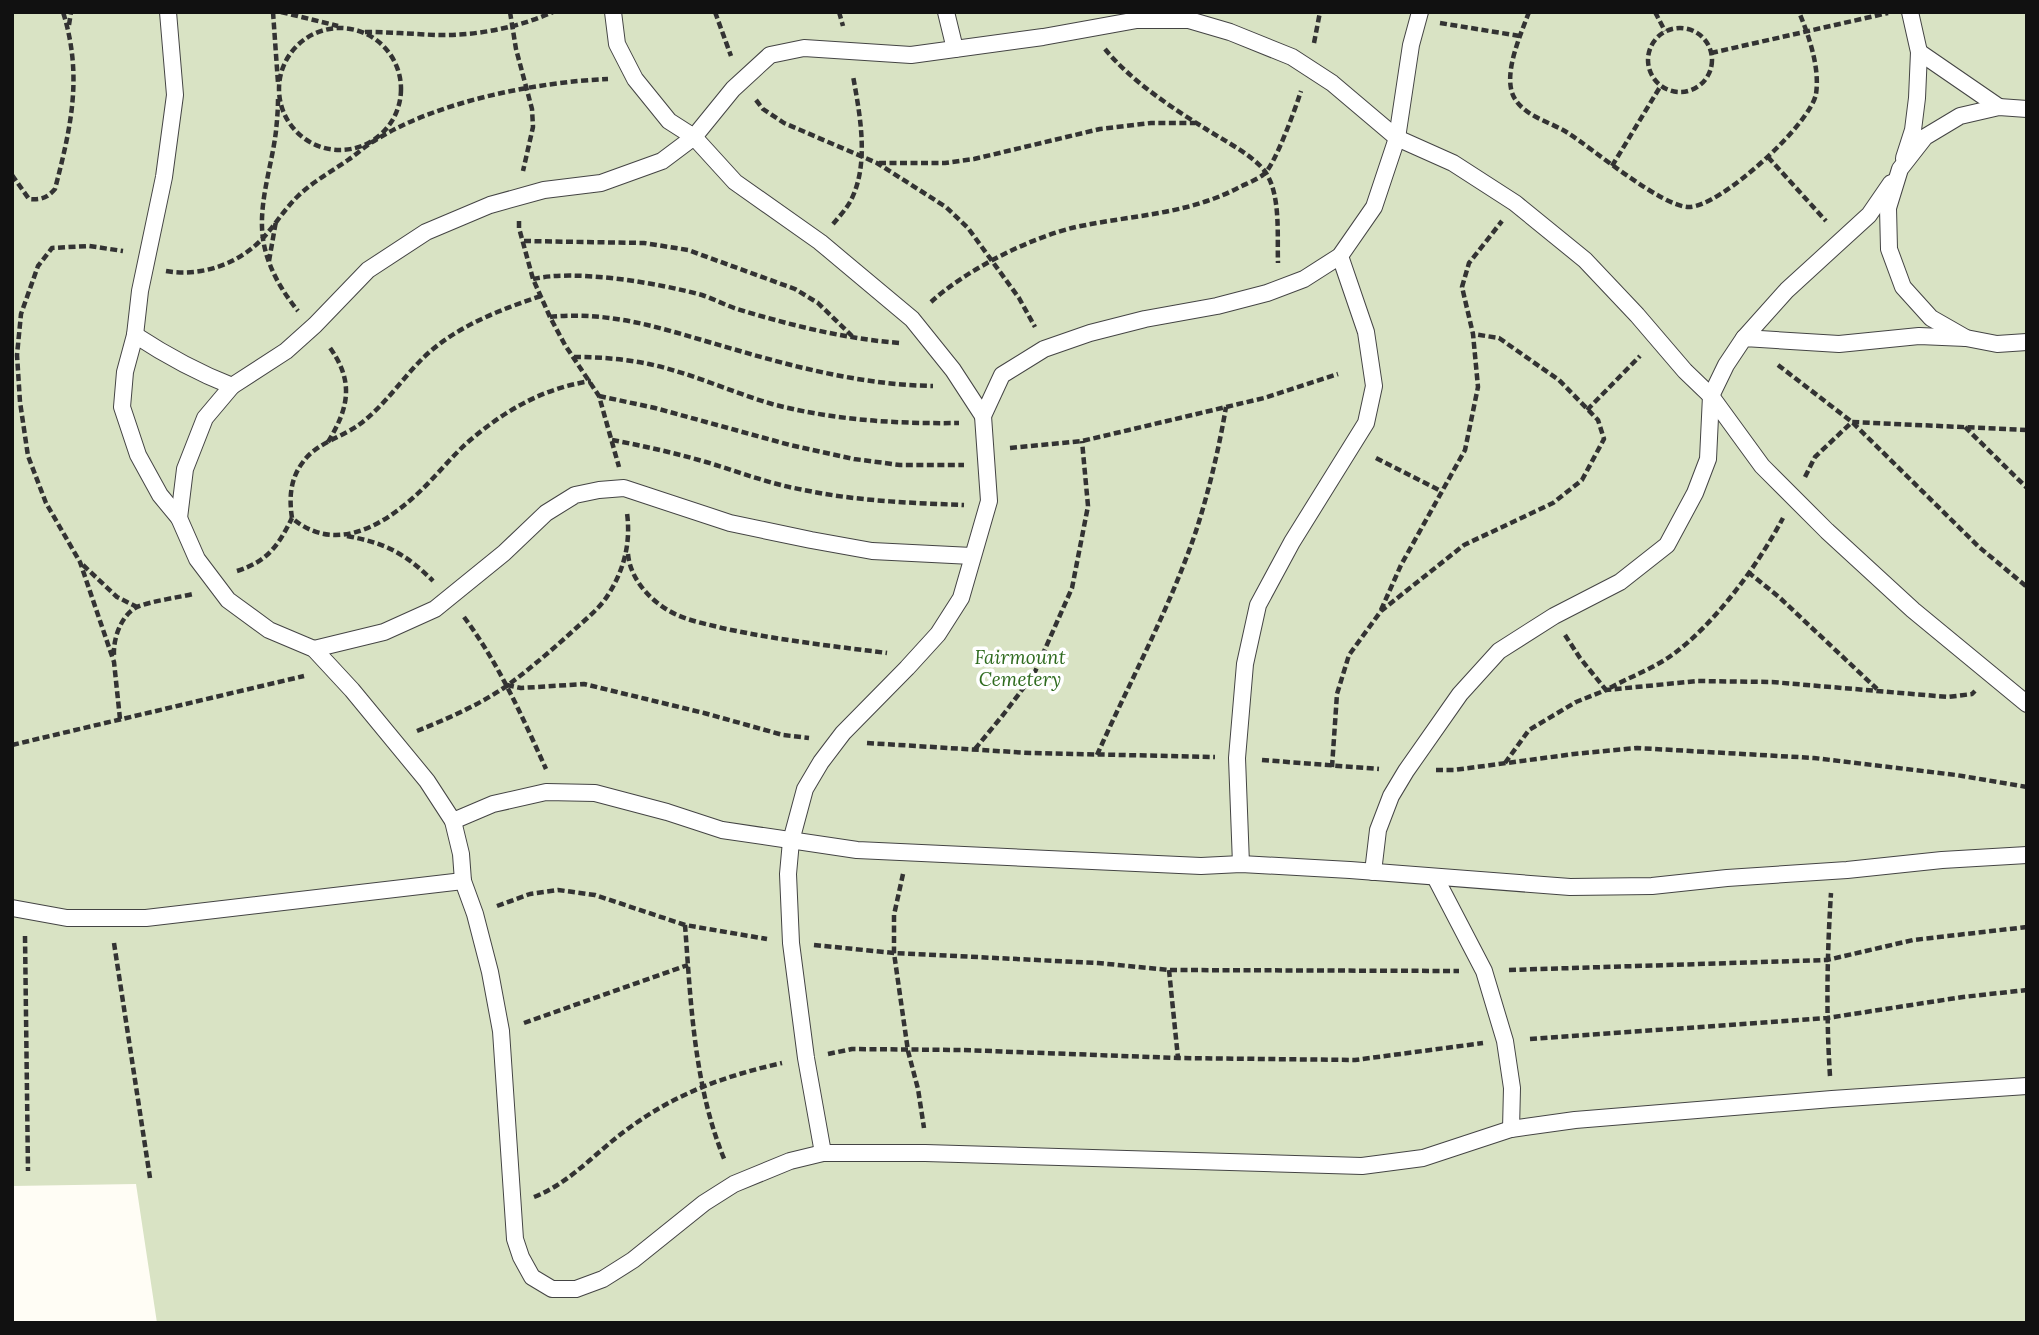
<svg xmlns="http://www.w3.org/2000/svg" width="2039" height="1335" font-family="Lora,serif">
	<rect width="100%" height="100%" fill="#fffdf5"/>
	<path fill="#d9e3c4" d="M12 12H2027V1323H157L136 1184 12 1186Z"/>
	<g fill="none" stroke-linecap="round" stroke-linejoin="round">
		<defs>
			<g id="service">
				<path d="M168 12 175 95 164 177 140 291 135 335 125 372 122 407 138 455 160 495 179 518 197 559 228 600 269 630 314 649 352 690 427 781 453 821 461 854 463 881 475 914 490 972 501 1031 515 1239 521 1257 532 1277 552 1289H576L603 1279 633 1260 704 1203 734 1184 790 1161 823 1153H925L1362 1166 1423 1158 1511 1129 1575 1120 1832 1099 2027 1086"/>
				<path d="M613 12 617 44 635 79 669 121 694 137 733 89 770 55 804 48 911 55 1043 37 1137 20H1189L1230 32 1292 57 1332 83 1397 138 1453 163 1515 203 1585 260 1637 315 1685 371 1711 396 1762 466 1827 531 1913 610 2027 704"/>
				<path d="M946 12 955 49"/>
				<path d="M1919 52 1999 107"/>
				<path d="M2027 109 1999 107 1960 116 1925 137 1900 169 1888 208 1889 249 1903 287 1931 318 1966 338 1997 344 2027 342"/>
				<path d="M1904 158 1913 130 1917 98 1919 52 1910 12"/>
				<path d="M135 335C167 356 196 372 232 386L205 418 185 469 179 518"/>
				<path d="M1744 338 1787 290 1869 215 1891 183"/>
				<path d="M232 386 286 351 315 325 368 270 426 232 490 205 544 190 601 183 662 161 694 137 735 182 820 242 912 319 953 370 983 416 1002 375 1044 349 1090 333 1145 319 1217 306 1267 293 1304 279 1340 256 1374 207 1397 138 1411 45 1420 12"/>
				<path d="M314 649 384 632 435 609 504 553 546 513 575 495 599 490 624 488 730 523 811 540 872 551 972 556"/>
				<path d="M453 821 493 804 546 792 595 793 667 812 722 830 857 850 1201 866 1241 864 1350 870 1570 887 1652 886 1727 878 1847 870 1942 860 2027 855"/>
				<path d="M1241 864 1237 758 1245 664 1258 605 1292 542 1366 423 1374 386 1366 332 1340 256"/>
				<path d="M1373 872 1378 830 1391 796 1406 771 1460 694 1499 651 1554 616 1620 582 1667 545 1695 493 1708 459 1711 396 1726 365 1744 338 1839 344 1919 336 1966 338"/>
				<path d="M1435 877 1484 971 1505 1041 1512 1088 1511 1129"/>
				<path d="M12 908 67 918H146L463 881"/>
				<path d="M823 1153 806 1058 791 943 788 874 791 841 805 789 821 762 843 733 907 668 938 634 961 598 989 501 983 416"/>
			</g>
		</defs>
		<use href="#service" stroke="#444" stroke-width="18"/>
		<g stroke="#333" stroke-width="4.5" stroke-dasharray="7 3.5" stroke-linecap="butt">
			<path d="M273 12 278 83"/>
			<path d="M281 12 338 26"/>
			<path d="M510 12 516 49 532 109 533 127 523 171"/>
			<path d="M715 12 731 56"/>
			<path d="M839 12 843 26"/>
			<path d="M1529 12C1521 34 1501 77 1515 99 1526 117 1551 122 1568 133 1593 149 1662 207 1689 207 1720 207 1810 125 1816 94 1820 68 1809 36 1799 12"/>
			<path d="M1655 12 1665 31"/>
			<path d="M1440 23 1520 36"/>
			<path d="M69 25 71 12"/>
			<circle cx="1680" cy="60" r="32"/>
			<circle cx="340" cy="89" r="61"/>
			<path d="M365 32C389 32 412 34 436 35 475 36 517 28 553 12"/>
			<path d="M1314 43 1320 12"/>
			<path d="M1105 49C1130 80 1172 108 1206 129 1223 140 1255 156 1266 173 1281 196 1277 237 1278 263"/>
			<path d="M1711 53 1888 13"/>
			<path d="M278 99C278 110 277 121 276 131 272 166 258 203 263 239 267 266 281 290 298 311"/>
			<path d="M756 100 763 109 784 123 877 163 946 207 968 228 1019 298 1035 327"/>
			<path d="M1768 157 1826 221"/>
			<path d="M879 163H945L974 159 1100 129 1151 123H1195"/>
			<path d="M1612 166 1660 87"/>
			<path d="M12 175 29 199C41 200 47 198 55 189 71 127 83 76 63 12"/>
			<path d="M519 221V228L533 279 550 317 565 345 599 396 619 467"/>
			<path d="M833 224C839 217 846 209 850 202 870 165 860 115 853 76"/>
			<path d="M524 241 644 243 688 250 795 289 818 303 852 336"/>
			<path d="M269 261 276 221"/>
			<path d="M166 271C201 277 239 264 263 238 275 225 284 210 297 197 312 182 331 172 348 160 357 154 365 146 374 141 435 102 535 82 608 79"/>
			<path d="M533 279C576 269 658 283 702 295 714 299 725 305 737 309 790 325 845 339 900 343"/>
			<path d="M541 296C499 310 455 327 423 358 402 379 385 405 360 424 343 437 316 443 303 462 290 479 289 498 292 518 333 553 380 528 415 496 434 479 449 459 468 442 504 411 543 388 591 381"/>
			<path d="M931 302C966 270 1029 238 1076 227 1132 215 1184 215 1236 189 1245 184 1257 180 1264 174 1275 165 1296 107 1301 91"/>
			<path d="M550 317C615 310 672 332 733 349 798 368 865 385 933 386"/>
			<path d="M574 357C599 357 625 359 649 364 691 373 731 392 772 404 832 420 897 424 959 423"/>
			<path d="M1778 365 1852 422 1979 547 2027 587"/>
			<path d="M599 396 655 408 790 445 854 459 900 465H964"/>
			<path d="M1587 410 1640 356"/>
			<path d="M1965 427 2027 488"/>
			<path d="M612 440C644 446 675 453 706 462 739 472 770 484 804 490 856 501 911 503 964 505"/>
			<path d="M328 442C350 406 354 380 328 345"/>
			<path d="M1010 448 1082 441 1129 430 1264 398 1338 374"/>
			<path d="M1376 458 1441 491"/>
			<path d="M1805 477 1815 457 1852 422 2027 430"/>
			<path d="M347 536C385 543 405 553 433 581"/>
			<path d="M628 554C630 577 647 597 666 609 683 620 703 623 722 628 777 640 832 646 887 653"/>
			<path d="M83 565 117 597 137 607"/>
			<path d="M237 571C268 561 278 546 292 518"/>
			<path d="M1748 572 1779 597 1877 689"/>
			<path d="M1381 610 1401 565 1465 450 1478 387 1473 334 1462 287 1469 263 1502 221"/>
			<path d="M464 617C499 664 522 716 546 769"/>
			<path d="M1565 635 1580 658 1606 690C1627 678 1653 669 1672 655 1715 624 1758 565 1783 518"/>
			<path d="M114 655C113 639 121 615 137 607 147 602 180 597 193 594"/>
			<path d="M507 685 521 688 584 684 704 713 783 735 809 738"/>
			<path d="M120 719 114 662 80 562 46 503 28 456 20 402 17 355 21 314 38 266 52 248 89 246 123 251"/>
			<path d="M417 731C447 719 481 704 508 685 531 668 553 649 574 630 586 619 600 608 608 595 624 570 631 543 627 513"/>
			<path d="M867 743 1030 753 1215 757"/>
			<path d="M12 745 304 676"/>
			<path d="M975 749 1003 715 1034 674 1072 588 1088 506 1082 441"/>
			<path d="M1097 755C1130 681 1170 608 1196 531 1209 491 1219 448 1226 407"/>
			<path d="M1262 760 1379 769"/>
			<path d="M1505 763 1529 730 1576 702 1606 690 1698 681 1772 682 1948 697 1972 694 1975 691"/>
			<path d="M1332 767 1337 694 1349 655 1381 611 1464 545 1553 503 1582 480 1604 439 1598 420 1559 380 1499 338 1473 334"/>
			<path d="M1436 770H1454L1574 754 1637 748 1814 758 1956 775 2027 787"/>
			<path d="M903 874 894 915V953L908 1051 918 1089 924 1128"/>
			<path d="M497 906 530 894 558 890 595 895 685 925 767 939"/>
			<path d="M685 925C691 1004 694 1087 725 1161"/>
			<path d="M25 936 28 1171"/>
			<path d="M114 943 150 1178"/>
			<path d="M814 945 894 953 1098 963 1169 970 1459 971"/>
			<path d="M1169 970 1178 1058"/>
			<path d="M1509 970 1827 960 1913 940 2027 927"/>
			<path d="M524 1023 688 965"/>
			<path d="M1530 1039 1827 1018 1963 997 2027 990"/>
			<path d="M828 1054 852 1049 962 1050 1178 1058 1355 1060 1483 1043"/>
			<path d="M1830 1076C1826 1015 1827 955 1831 893"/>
			<path d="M534 1197C570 1183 595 1153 625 1131 674 1094 724 1076 782 1063"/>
		</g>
		<use href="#service" stroke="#fff" stroke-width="16"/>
	</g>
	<g text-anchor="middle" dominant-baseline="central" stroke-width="7" stroke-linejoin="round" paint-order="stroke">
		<g font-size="19" font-style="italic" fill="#2f6b1f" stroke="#fff">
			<text x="1020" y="657">Fairmount<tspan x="1020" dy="22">Cemetery</tspan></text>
		</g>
	</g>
	<rect width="2039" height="1335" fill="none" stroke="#111111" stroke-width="28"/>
</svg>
